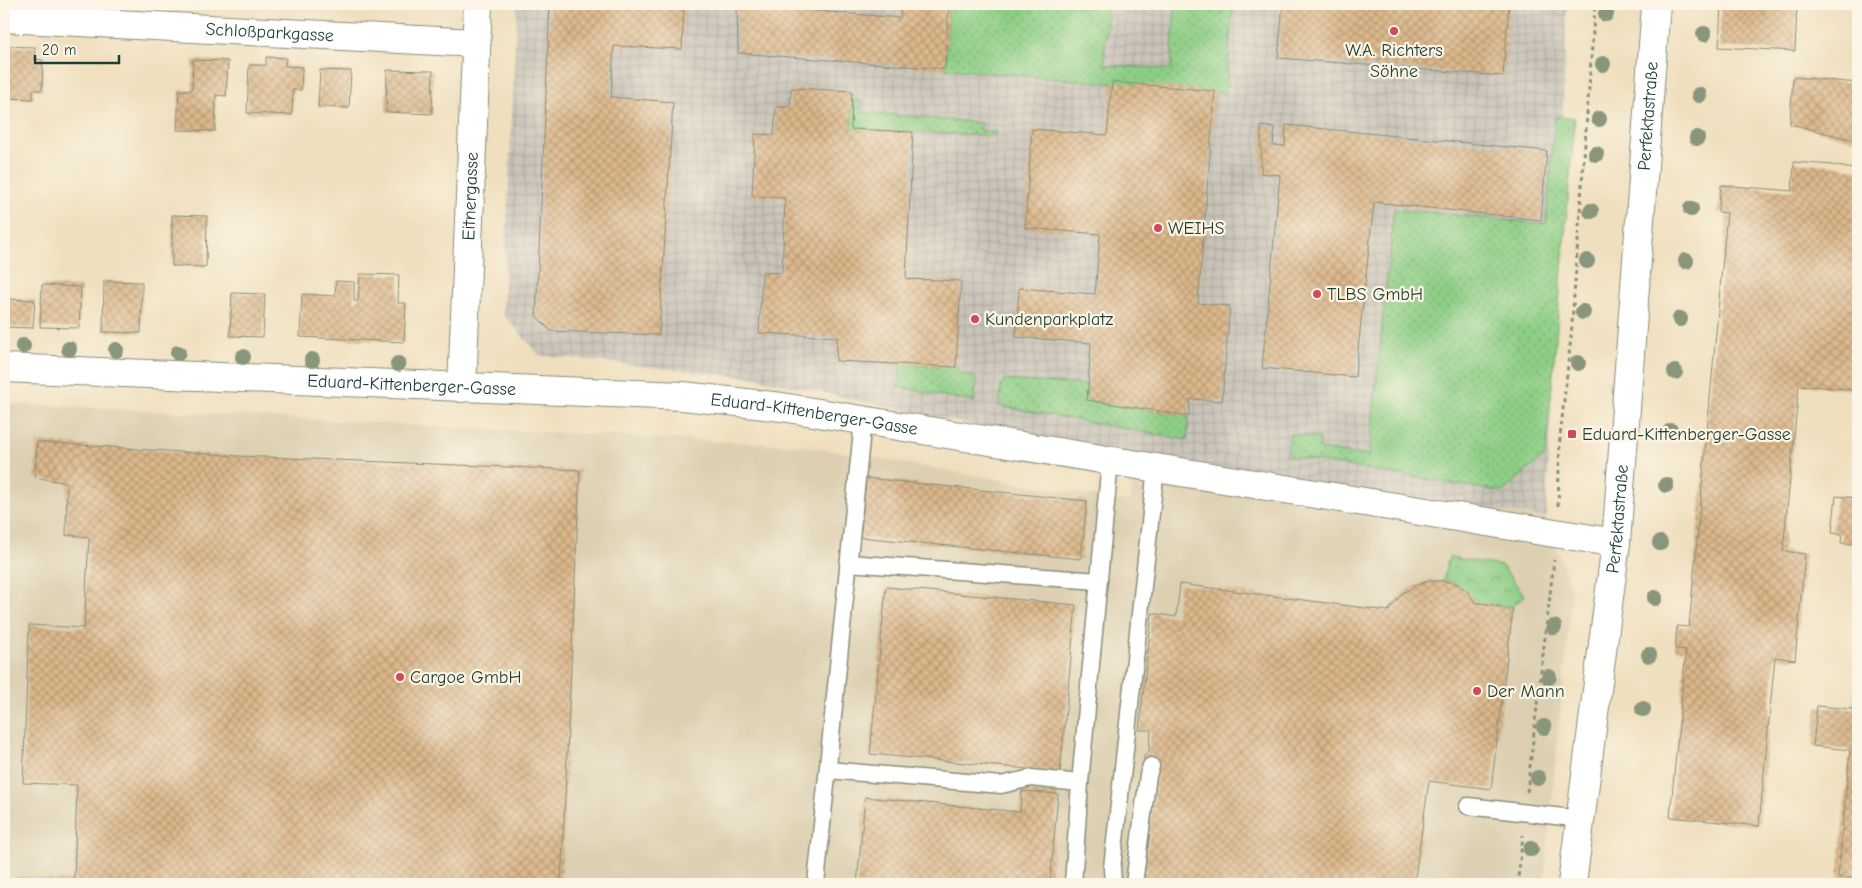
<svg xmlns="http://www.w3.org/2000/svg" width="1862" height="888" font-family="'Comic Neue',sans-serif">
	<defs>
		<pattern id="industrial-grid" width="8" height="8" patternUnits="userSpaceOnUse" patternTransform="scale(1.25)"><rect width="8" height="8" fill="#c9c3b8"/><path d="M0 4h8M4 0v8" fill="none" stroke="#aca89f"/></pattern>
		<pattern id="grass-dots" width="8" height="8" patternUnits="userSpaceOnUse" patternTransform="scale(1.25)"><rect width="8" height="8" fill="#8dce85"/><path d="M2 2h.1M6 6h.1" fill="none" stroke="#73a86e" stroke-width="1.8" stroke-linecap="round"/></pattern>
		<pattern id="park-crowns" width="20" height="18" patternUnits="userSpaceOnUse" patternTransform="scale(1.25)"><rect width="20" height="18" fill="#8dce85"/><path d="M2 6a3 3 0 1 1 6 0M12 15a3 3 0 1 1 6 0" fill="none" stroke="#73a86e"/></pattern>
		<pattern id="building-cross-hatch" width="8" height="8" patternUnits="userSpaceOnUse" patternTransform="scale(1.25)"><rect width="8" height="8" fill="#ddb88b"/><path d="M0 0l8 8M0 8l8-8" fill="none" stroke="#b39772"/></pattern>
	</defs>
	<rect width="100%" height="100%" fill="#fcf5e5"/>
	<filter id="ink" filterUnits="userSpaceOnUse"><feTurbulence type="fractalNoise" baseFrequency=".02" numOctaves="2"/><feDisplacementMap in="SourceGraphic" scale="10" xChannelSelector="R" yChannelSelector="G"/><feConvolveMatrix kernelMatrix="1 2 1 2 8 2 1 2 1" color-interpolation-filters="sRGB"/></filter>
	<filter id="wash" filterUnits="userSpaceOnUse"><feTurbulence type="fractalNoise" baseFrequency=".0096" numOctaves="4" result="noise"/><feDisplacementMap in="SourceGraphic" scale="20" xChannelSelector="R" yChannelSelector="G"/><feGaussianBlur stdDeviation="1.12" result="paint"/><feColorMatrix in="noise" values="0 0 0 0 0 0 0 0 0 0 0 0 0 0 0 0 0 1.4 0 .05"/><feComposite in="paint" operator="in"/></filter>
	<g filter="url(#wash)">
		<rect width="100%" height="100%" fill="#efdfbe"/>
		<path fill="#ddd0b2" d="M4 403 806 446 1129 502 1138 458 1546 517 1572 591 1544 884H4Z"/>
		<path fill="url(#industrial-grid)" d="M517 4H1567L1546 517 1138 458 1119 457 756 378 539 355 503 314Z"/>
		<g fill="url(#grass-dots)" stroke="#56865c">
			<path d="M949 4H1108L1104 65 1171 69 1175 4H1233L1226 93 945 69Z"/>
			<path d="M852 101H862L861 112 982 123 981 131 996 132 995 136 851 129Z"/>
			<path d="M1555 117 1575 118 1546 455 1502 492 1287 456 1290 434 1320 438V449L1369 456 1394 209 1546 224Z"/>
			<path d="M900 364 956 367 959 373 975 377 977 381 974 402 898 387Z"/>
			<path d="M1004 380 1088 385 1087 400 1189 416 1187 440 999 406 1001 386Z"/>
		</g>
		<path fill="url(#park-crowns)" stroke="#56865c" d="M1449 557 1502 566 1525 596 1510 608 1475 602 1458 584 1443 581Z"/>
		<g id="blocks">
			<g fill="url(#building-cross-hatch)">
				<path d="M398 4H434V7Z"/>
				<path d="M550 4H684L682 49 614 46 611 97 673 102 659 335 551 331 536 316Z"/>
				<path d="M737 4 900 18 901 4H949L945 69 738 53Z"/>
				<path d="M1283 4H1509L1503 76 1278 58Z"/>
				<path d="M1721 4H1797L1795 51 1719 47Z"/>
				<path d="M4 46 35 47 34 59 43 60 42 90H33V99L4 98Z"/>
				<path d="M266 57 286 58 285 66 302 67 301 90H293L292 115 247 113 249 65H266Z"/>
				<path d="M193 60 228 61 226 96 216 95 215 131 177 130 179 90H192Z"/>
				<path d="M320 70 351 71 349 108 318 107Z"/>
				<path d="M387 70 433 71 432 114 386 112Z"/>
				<path d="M1793 77 1858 83V141L1790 124Z"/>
				<path d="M1112 82 1215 91 1198 303 1230 306 1222 401 1190 399 1189 416 1087 400 1091 343 1016 337 1019 288 1095 294 1100 234 1025 228 1032 129 1107 135Z"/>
				<path d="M791 88 852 91 851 129 913 132 906 279 961 281 956 367 836 361 837 337 759 333 762 272 782 273 785 198 752 196 755 134 774 135 776 107H790Z"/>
				<path d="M1286 125 1547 151 1541 220 1374 202 1355 377 1262 368 1280 175 1261 173V126L1275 128 1273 145 1285 146Z"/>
				<path d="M1794 162 1832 165 1858 170V390L1799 385 1783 551 1805 554 1795 660 1775 657 1759 826 1670 817 1686 650 1675 649 1677 626 1689 627 1727 213 1718 212 1721 185 1792 191Z"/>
				<path d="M172 215 207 216 206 267 172 266Z"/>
				<path d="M360 274 399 275 398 303H406L404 342 300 337 302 294 335 296 336 281 354 282V301H358Z"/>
				<path d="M104 281 142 282 141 333 103 332Z"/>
				<path d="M42 285 81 287 79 328 40 327Z"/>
				<path d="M232 293 265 294 263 337 230 336Z"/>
				<path d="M4 299 35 300 33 328 4 327Z"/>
				<path d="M37 442 238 456 580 470 561 884H17L18 877 74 881 77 785 23 783 29 625 84 628 89 537 66 535 67 483 35 477Z"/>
				<path d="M866 478 1087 501 1081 559 860 537Z"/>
				<path d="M1836 496 1858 498V561H1853L1855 544 1841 543 1842 534 1832 533Z"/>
				<path d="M1428 581H1443L1458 584 1468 592 1475 602 1513 609 1491 789 1429 781 1414 884H1143L1157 773 1143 757 1149 751 1151 730H1139L1152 613 1176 617 1180 584 1388 611 1402 594 1414 586Z"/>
				<path d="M886 587 1076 605 1060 772 870 754Z"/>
				<path d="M1857 670H1858V879L1838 877 1850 750 1813 746 1817 706 1853 709Z"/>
				<path d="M1022 791 1058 794 1050 884H857L865 797 1020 812Z"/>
			</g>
		</g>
	</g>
	<g filter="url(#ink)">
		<use href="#blocks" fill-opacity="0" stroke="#878e79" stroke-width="1"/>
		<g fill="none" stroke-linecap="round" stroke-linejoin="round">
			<defs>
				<g id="service">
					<path d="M848 563 1099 581"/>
					<path d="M828 770 1001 785 1031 778 1080 783"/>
					<path d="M1468 806 1581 819"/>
					<path d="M816 884 863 420"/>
					<path d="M1073 884 1080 783 1110 461"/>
					<path d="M1113 884 1112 868 1156 468"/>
					<path d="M1134 884 1148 775 1151 766"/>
				</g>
				<g id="minor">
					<path id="s1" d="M4 18 476 43"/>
					<path id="s2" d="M4 368 683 396 782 407 1616 543"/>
					<path id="s3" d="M462 388 478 4"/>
				</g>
				<g id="primary">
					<path id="s4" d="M1572 884 1616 543 1656 4"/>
				</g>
			</defs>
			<use href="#service" stroke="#878e79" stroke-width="19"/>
			<use href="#minor" stroke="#878e79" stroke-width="30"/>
			<use href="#primary" stroke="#878e79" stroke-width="30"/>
			<g stroke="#878e79" stroke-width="3" stroke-dasharray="4 4" stroke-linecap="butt">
				<path d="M1558 506 1560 437 1571 337 1595 4"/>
				<path d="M1527 792 1554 560"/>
				<path d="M1520 884 1518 878 1523 835"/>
			</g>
			<use href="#service" stroke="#fff" stroke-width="16"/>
			<use href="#minor" stroke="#fff" stroke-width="28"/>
			<use href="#primary" stroke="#fff" stroke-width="28"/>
		</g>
		<g fill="#89967b">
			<circle cx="1606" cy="14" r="8"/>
			<circle cx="1704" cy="34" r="8"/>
			<circle cx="1603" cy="64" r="8"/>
			<circle cx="1699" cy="95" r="8"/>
			<circle cx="1599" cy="119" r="8"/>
			<circle cx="1697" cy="138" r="8"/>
			<circle cx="1596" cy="154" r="8"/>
			<circle cx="1691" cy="209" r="8"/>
			<circle cx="1591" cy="211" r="8"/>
			<circle cx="1587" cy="261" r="8"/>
			<circle cx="1686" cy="261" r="8"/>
			<circle cx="1583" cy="312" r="8"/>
			<circle cx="1680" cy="319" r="8"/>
			<circle cx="23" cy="346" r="8"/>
			<circle cx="69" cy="349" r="8"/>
			<circle cx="116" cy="350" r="8"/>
			<circle cx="178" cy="353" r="8"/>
			<circle cx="243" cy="357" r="8"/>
			<circle cx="312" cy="360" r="8"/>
			<circle cx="1578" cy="363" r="8"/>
			<circle cx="398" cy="364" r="8"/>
			<circle cx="1675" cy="372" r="8"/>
			<circle cx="1671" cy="431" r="8"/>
			<circle cx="1666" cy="485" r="8"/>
			<circle cx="1660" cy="543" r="8"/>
			<circle cx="1655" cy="598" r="8"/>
			<circle cx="1554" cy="627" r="8"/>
			<circle cx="1649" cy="655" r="8"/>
			<circle cx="1549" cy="677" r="8"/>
			<circle cx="1643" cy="709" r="8"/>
			<circle cx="1544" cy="727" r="8"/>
			<circle cx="1538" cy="778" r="8"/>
			<circle cx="1531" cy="849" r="8"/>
		</g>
	</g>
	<g fill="#d1495b" stroke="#fcf5e5" stroke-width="2">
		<circle cx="1394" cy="31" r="5"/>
		<circle cx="1158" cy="228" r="5"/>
		<circle cx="1317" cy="294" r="5"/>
		<circle cx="975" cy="319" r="5"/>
		<rect x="1567" y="429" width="10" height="10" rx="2.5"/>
		<circle cx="400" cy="677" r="5"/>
		<circle cx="1477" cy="691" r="5"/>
	</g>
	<g text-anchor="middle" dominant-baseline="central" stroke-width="4.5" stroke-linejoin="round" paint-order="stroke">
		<g font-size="18" fill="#1f3d34" stroke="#fcf5e5">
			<text stroke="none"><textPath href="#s1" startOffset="266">Schloßparkgasse</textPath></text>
			<text stroke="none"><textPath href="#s4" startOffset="772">Perfektastraße</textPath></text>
			<text stroke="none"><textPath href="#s3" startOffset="192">Eitnergasse</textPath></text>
			<text stroke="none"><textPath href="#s2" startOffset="408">Eduard-Kittenberger-Gasse</textPath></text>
			<text stroke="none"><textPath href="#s2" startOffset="812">Eduard-Kittenberger-Gasse</textPath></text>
			<text stroke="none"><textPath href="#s4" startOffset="368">Perfektastraße</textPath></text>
		</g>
		<g font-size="18" fill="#1f3d34" stroke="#fcf5e5" text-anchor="start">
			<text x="1394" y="50" text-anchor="middle">W.A. Richters<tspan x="1394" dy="21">Söhne</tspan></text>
			<text x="1168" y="228">WEIHS</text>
			<text x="1327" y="294">TLBS GmbH</text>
			<text x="985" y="319">Kundenparkplatz</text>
			<text x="1582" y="434">Eduard-Kittenberger-Gasse</text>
			<text x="410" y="677">Cargoe GmbH</text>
			<text x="1487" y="691">Der Mann</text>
		</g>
	</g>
	<rect width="1862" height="888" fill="none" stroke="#fcf5e5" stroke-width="20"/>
	<path d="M35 55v8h84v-8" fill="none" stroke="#1f3d34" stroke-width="2.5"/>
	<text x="42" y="55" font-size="15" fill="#1f3d34" stroke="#fcf5e5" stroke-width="4" paint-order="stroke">20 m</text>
</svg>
